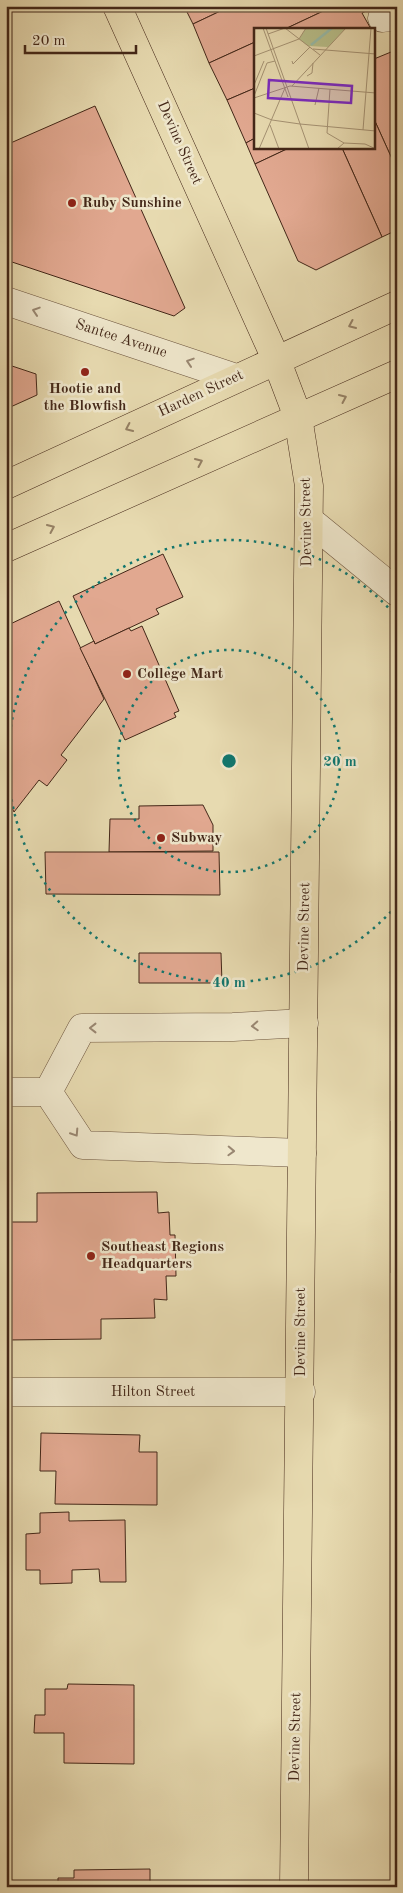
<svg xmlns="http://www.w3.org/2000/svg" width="403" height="1893" font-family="'Old Standard TT',serif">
	<rect width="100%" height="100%" fill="#e7dab0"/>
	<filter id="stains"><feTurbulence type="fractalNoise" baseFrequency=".004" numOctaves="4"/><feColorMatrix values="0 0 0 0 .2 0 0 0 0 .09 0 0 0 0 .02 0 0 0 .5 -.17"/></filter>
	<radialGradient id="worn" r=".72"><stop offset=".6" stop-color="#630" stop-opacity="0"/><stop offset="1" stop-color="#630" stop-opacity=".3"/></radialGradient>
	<g fill="#e1a890" stroke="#432718">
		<path d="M184 6H231L193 24Z"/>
		<path d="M231 6H334L285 29H255V42L209 63 193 24Z"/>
		<path d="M334 6H377L362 13 371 29H285Z"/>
		<path d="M255 42V88L227 100 209 63Z"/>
		<path d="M391 52 397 65V170L374 119V59Z"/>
		<path d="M255 88V138L246 143 227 100Z"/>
		<path d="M95 106 185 308 174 316 6 260V145Z"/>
		<path d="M374 119 397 170V230L382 237 342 148H374Z"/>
		<path d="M255 138V148H289L255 164 246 143Z"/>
		<path d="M289 148H342L382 237 316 270 298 261 255 164Z"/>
		<path d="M6 364 36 374 37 395 6 409Z"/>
		<path d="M163 554 183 597 156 609 159 614 95 644 73 596Z"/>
		<path d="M59 601 104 699 61 755 67 760 47 786 39 780 14 812 6 795V626Z"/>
		<path d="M142 626 179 711 174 713 176 717 125 740 80 648 94 641 95 644 129 628 131 631Z"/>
		<path d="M203 805 213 825V851L109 852 110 819H139V806Z"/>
		<path d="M45 852H219L220 895 46 894Z"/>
		<path d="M139 953H221L222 983H139Z"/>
		<path d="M396 1115 397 1273H391V1121L396 1122Z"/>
		<path d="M157 1192 158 1213 169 1212 170 1235H175L176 1276H166L167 1300 154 1299 155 1318 101 1319V1339L6 1340V1222H37V1193Z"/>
		<path d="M41 1433 140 1435 139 1452H157V1505L55 1504 56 1471H40Z"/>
		<path d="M69 1512V1521L125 1520 126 1582H100L99 1569 72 1570V1583L40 1584V1570H26V1534L40 1533V1513Z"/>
		<path d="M68 1684 134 1685V1764L64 1763V1733H34L35 1715H45V1689H67Z"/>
		<path d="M150 1869V1887H58V1878H74V1870Z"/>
	</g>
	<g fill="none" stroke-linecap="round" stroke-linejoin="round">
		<defs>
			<g id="minor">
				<path d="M382 18 397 16"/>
				<path d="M6 301 236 378"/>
				<path d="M309 520 397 592"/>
				<path d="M6 1092H48"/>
				<path d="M48 1092 82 1028 233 1027 304 1023"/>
				<path d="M48 1092 83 1145 302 1153"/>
				<path d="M6 1392H301"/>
			</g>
			<g id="major">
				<path d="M117 6 276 359 298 417 309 486 294 1887"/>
				<path d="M6 485 397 305"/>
				<path d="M6 548 397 374"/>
			</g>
		</defs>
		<use href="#minor" stroke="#6c543e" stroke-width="29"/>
		<use href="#major" stroke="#432718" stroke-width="29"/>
		<use href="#minor" stroke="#efe7cc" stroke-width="28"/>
		<use href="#major" stroke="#e7dab0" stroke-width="28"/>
	</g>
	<defs><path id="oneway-chevron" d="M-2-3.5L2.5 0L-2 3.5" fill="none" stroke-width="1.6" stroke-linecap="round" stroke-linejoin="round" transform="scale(1.25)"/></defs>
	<g stroke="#998772">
		<use href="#oneway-chevron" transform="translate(36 311) rotate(-162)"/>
		<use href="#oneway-chevron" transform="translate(190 362) rotate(-162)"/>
		<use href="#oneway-chevron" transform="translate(255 1026) rotate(177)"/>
		<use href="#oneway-chevron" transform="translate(93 1028) rotate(180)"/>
		<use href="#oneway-chevron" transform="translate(75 1133) rotate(57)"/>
		<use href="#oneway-chevron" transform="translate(231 1151) rotate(2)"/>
	</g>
	<g stroke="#958064">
		<use href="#oneway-chevron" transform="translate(352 325) rotate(156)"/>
		<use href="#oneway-chevron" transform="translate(343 398) rotate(-24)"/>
		<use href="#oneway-chevron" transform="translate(129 428) rotate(155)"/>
		<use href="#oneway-chevron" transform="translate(199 462) rotate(-24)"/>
		<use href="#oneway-chevron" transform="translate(51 528) rotate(-24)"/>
	</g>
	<g fill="none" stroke="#0f766e" stroke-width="2.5" stroke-dasharray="2.5 5">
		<circle cx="229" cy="761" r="111"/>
		<path d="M396 906A221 221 0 1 1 396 616"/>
	</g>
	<g fill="#8f2418" stroke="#efe7cc" stroke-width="2">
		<circle cx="72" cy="203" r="5"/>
		<circle cx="85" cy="372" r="5"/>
		<circle cx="127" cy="674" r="5"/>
		<circle cx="161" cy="838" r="5"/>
		<circle cx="91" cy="1256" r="5"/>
	</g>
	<g text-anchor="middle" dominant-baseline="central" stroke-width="5" stroke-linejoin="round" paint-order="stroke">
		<g font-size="15" fill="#432718" stroke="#efe7cc">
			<text transform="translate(179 143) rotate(66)">Devine Street</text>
			<text transform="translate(121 339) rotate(18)">Santee Avenue</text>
			<text transform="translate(201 394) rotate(-25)">Harden Street</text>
			<text transform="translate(307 522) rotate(-91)">Devine Street</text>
			<text transform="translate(305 927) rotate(-89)">Devine Street</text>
			<text transform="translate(301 1332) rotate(-90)">Devine Street</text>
			<text x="153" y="1392">Hilton Street</text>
			<text transform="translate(296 1737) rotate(-89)">Devine Street</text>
		</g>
		<g font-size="15" font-weight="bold" fill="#432718" stroke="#efe7cc" text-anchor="start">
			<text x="82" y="203">Ruby Sunshine</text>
			<text x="85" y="389" text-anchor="middle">Hootie and<tspan x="85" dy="17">the Blowfish</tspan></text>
			<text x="137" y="674">College Mart</text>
			<text x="171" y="838">Subway</text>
			<text x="101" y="1247">Southeast Regions<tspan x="101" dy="17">Headquarters</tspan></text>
		</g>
	</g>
	<g transform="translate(254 28)">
		<rect width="121" height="121" fill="#e7dab0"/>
		<path d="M52 0H92L74 19 54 18 45 11Z" fill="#b8bf8a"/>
		<path fill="none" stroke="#97bba9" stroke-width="2.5" d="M57 17 78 0"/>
		<path fill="none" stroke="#a59273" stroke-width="1" d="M9 0 34 69M12 0 55 121M14 6 31 0 66 27M59 21 122 26M0 28 45 11 52 0M38 33 39 36 56 19M53 48 58 45 59 35M0 57 10 33M38 58 92 0M76 61 73 105 90 115M0 68 13 35 21 33M0 70 36 58 122 65M61 77 65 60M0 85 18 92 46 96M46 96 122 103M16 97 25 121M109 102 117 0M5 121 31 60M83 121 90 115 111 116 122 121"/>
		<path fill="#7b2cbf" fill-opacity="0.15" stroke="#7b2cbf" stroke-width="2.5" d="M15 52 98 58 97 75 14 70Z"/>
		<rect width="121" height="121" fill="none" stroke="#432718" stroke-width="2.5"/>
	</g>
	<circle cx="229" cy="761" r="8" fill="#0f766e" stroke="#efe7cc" stroke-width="2.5"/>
	<g font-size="15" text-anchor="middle" font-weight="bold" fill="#0f766e" stroke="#efe7cc" stroke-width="5" stroke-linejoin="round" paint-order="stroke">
		<text x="340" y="766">20 m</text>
		<text x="229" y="987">40 m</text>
	</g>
	<rect width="403" height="1893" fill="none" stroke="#e7dab0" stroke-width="25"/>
	<rect x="8" y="8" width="388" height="1878" fill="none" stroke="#432718" stroke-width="2.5"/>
	<rect x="12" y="12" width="378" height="1868" fill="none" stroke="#432718"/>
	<path d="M25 45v8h111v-8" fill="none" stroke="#432718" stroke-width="2.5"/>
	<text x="32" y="45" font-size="15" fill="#432718" stroke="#efe7cc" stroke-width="4" paint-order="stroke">20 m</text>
	<rect width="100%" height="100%" filter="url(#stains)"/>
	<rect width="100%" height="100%" fill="url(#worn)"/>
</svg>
